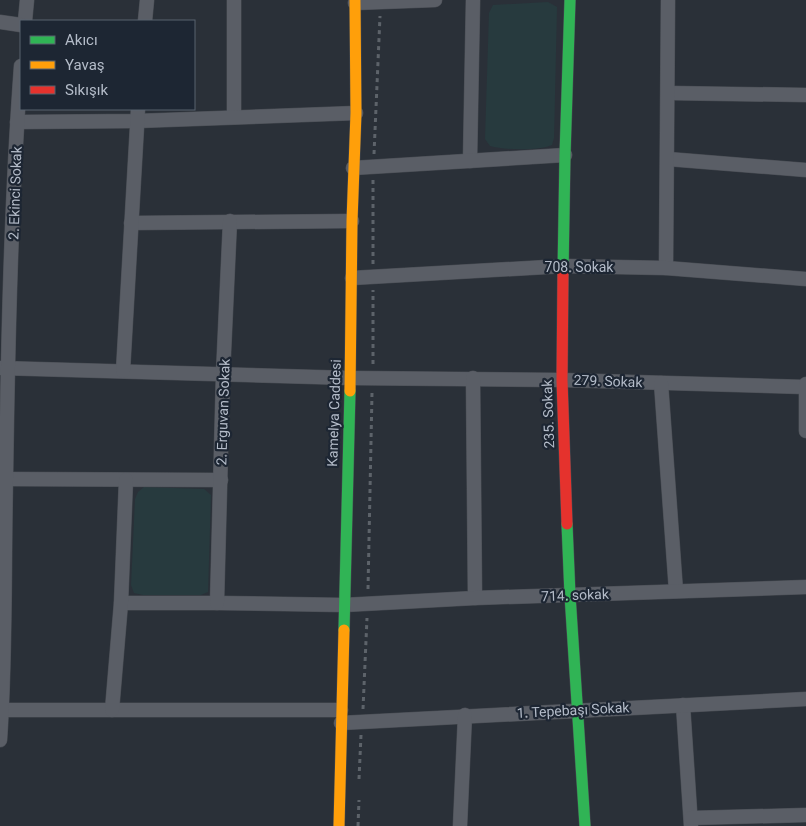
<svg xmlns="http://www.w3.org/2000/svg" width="806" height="826" font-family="Roboto,sans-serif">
	<rect width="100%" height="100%" fill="#2a3038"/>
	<g fill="#273a3e">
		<path d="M548 2 557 7 554 138 552 145C538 151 504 150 490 146L485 139 489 13 493 5Z"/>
		<path d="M144 487 204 489 211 495 208 592 201 595H143L134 593 131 585 135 499 138 492Z"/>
	</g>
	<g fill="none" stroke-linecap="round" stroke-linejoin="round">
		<defs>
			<g id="street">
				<path d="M355 3 435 0"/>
				<path d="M25 21 27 0"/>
				<path d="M145 21 147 0"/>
				<path d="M0 22 21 25"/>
				<path d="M668 93 806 95"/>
				<path d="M234 117V0"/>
				<path d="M17 122 137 121 356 113"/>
				<path d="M668 159 806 170"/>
				<path d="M470 161 473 0"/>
				<path d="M353 168 565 155"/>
				<path d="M131 223 352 221"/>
				<path d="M666 268 668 0"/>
				<path d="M352 278 564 266 666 268 806 279"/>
				<path d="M0 368 350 378 562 380 805 387"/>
				<path d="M123 371 138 109"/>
				<path d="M473 378 475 598"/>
				<path d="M661 383 676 591"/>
				<path d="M806 384V431"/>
				<path d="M0 479 221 480"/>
				<path d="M121 603H217L344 605 475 598 806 587"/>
				<path d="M217 603 223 374 230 221"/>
				<path d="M683 705 691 826"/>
				<path d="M2 710H341"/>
				<path d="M112 710 121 603 126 480"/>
				<path d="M341 723 806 699"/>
				<path d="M0 740C6 653 4 566 6 479 8 341 11 203 21 66"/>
				<path d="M691 818 806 815"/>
				<path d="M460 826 465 715"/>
			</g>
			<g id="fast">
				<path d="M563 273 565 155 570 0"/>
				<path d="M567 524 570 595 585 826"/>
				<path d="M344 630 350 391"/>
			</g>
			<g id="slow">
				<path d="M350 391 352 221 356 113 355 0"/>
				<path d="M339 826 344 630"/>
			</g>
			<path id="jam" d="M563 273 562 380 567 524"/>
		</defs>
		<use href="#street" stroke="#484c53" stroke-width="15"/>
		<use href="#fast" stroke="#484c53" stroke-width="12"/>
		<use href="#slow" stroke="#484c53" stroke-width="12"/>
		<use href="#jam" stroke="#484c53" stroke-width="12"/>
		<g stroke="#5d636a" stroke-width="3" stroke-dasharray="4 4" stroke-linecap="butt">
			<path d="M374 154 380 16"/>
			<path d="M373 264V180"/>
			<path d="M373 364V290"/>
			<path d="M368 589 372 393"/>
			<path d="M363 709 367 618"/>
			<path d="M359 779 361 735"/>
			<path d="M358 826 359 800"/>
		</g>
		<use href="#street" stroke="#5a5e66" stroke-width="14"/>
		<use href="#fast" stroke="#30b455" stroke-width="11"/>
		<use href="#slow" stroke="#ff9f0a" stroke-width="11"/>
		<use href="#jam" stroke="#e5322d" stroke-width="11"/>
	</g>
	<g text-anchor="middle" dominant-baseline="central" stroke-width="4.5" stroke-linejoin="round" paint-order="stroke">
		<g font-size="14" fill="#b4bcc9" stroke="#1d2633">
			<text transform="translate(15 193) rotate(-88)">2. Ekinci Sokak</text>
			<text x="579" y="267">708. Sokak</text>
			<text transform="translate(608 381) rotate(2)">279. Sokak</text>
			<text transform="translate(223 412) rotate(-88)">2. Erguvan Sokak</text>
			<text transform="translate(334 413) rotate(-88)">Kamelya Caddesi</text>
			<text transform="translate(548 414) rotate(-92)">235. Sokak</text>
			<text transform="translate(575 595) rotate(-2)">714. sokak</text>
			<text transform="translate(573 710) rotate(-3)">1. Tepebaşı Sokak</text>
		</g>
	</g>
	<rect x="20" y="20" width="175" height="90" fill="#1d2633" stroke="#59626f"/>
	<rect x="30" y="36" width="25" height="8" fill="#30b455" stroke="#59626f"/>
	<text x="65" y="45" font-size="15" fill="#b4bcc9">Akıcı</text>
	<rect x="30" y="61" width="25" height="8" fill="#ff9f0a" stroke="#59626f"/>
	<text x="65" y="70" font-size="15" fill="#b4bcc9">Yavaş</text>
	<rect x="30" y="86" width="25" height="8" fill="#e5322d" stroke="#59626f"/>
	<text x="65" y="95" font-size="15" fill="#b4bcc9">Sıkışık</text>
</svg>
